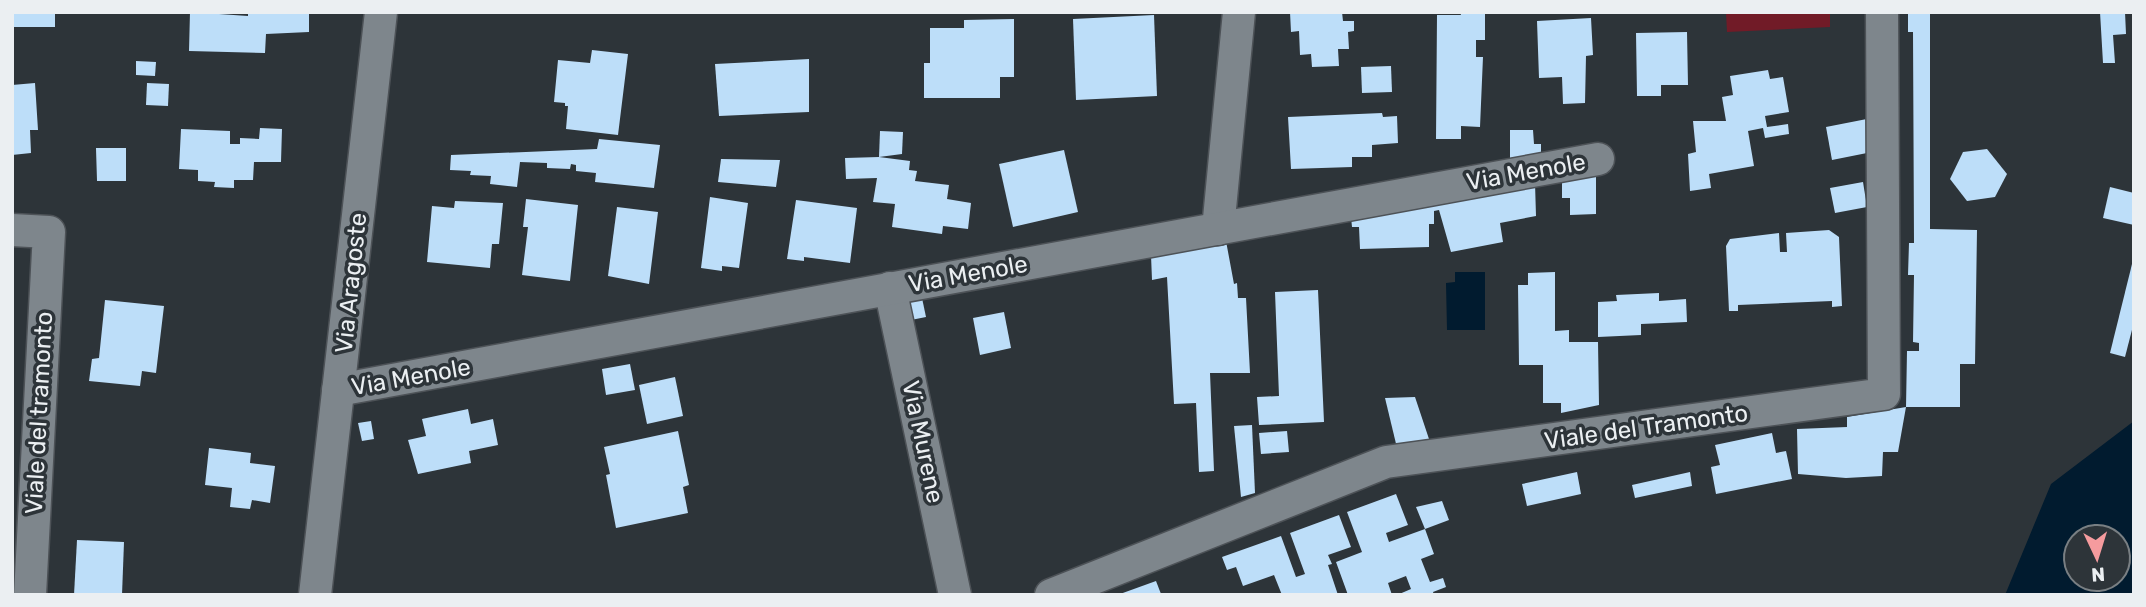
<svg xmlns="http://www.w3.org/2000/svg" width="2146" height="607" font-family="Rubik,sans-serif">
	<rect width="100%" height="100%" fill="#2d3439"/>
	<path fill="#711b27" d="M1726 12H1830V27L1727 32Z"/>
	<g fill="#011b2f" fill-rule="evenodd">
		<path d="M1455 272H1485V330H1447L1446 283 1455 282Z"/>
		<path d="M2134 421V595H2005L2051 484ZM2076 537H2118V579H2076Z"/>
	</g>
	<g fill="#bddef9">
		<rect x="12" y="12" width="43" height="15"/>
		<path d="M190 12 248 16V12H309V32L266 34 265 53 189 51Z"/>
		<path d="M1290 12H1342L1343 21H1354V31L1348 32 1349 49H1338L1339 66 1312 67 1311 54 1300 55 1299 31 1291 32Z"/>
		<path d="M1460 12H1485V40H1476V57H1483L1480 127 1461 126V139H1436L1437 15H1461Z"/>
		<path d="M1908 12H1930V229L1977 230 1975 364H1960V407H1906L1907 351H1919V343L1913 342 1914 275H1908L1909 243H1914L1913 32H1908Z"/>
		<path d="M2100 12H2125L2126 34 2113 35 2115 63H2103Z"/>
		<path d="M1154 15 1157 96 1076 100 1073 19Z"/>
		<path d="M1591 18 1593 55 1586 56 1585 103 1563 104 1562 77 1539 78 1537 21Z"/>
		<path d="M1014 19V77H1000V98H924V63H930V28H964V20Z"/>
		<path d="M1687 32 1688 85H1661V96H1637L1636 33Z"/>
		<path d="M592 50 628 54 618 135 566 129 568 106H565V103L554 102 558 60 590 63Z"/>
		<path d="M809 59V112L719 116 715 64Z"/>
		<path d="M136 61 156 62 155 76 136 75Z"/>
		<path d="M1391 66 1392 92 1362 93 1361 67Z"/>
		<path d="M1768 70 1770 79 1783 77 1789 112 1765 116 1767 127 1788 124 1789 134 1765 138 1763 128 1748 131 1754 166 1709 174 1711 188 1690 191 1688 154 1696 152 1693 121H1726L1722 97 1733 95 1730 76Z"/>
		<path d="M35 83 38 130H30L31 153 12 155V85Z"/>
		<path d="M147 83 169 84 168 106 146 105Z"/>
		<path d="M1382 113 1383 117 1397 116 1398 143 1372 145V157H1352V167L1291 169 1288 117Z"/>
		<path d="M1877 117V151L1832 160 1826 127Z"/>
		<path d="M260 128 282 129 281 162H254L253 180H234V188L214 187 215 182 198 181V170L179 169 181 129 230 131V144H240V138L259 139Z"/>
		<path d="M1510 130H1533L1534 144H1541V158L1510 164Z"/>
		<path d="M880 131 903 132 902 154 879 157Z"/>
		<path d="M599 139 660 145 654 188 595 182 596 173 576 171V165L571 164 570 169 547 168V163L520 162 517 187 490 184 491 176 470 175 471 171 450 170 451 155 597 149Z"/>
		<path d="M96 148H126V181H97Z"/>
		<path d="M1987 149 2007 174 1995 197 1967 201 1950 179 1963 152Z"/>
		<path d="M1064 150 1078 212 1013 227 999 164Z"/>
		<path d="M879 157 910 161 909 170 917 171 915 181 949 185 947 199 971 203 968 229 943 226 942 234 892 227 895 204 873 202 877 178 846 179 845 158Z"/>
		<path d="M721 159 780 160 776 187 718 182Z"/>
		<path d="M1596 172V214L1570 215V198H1562V178Z"/>
		<path d="M1863 182 1867 207 1835 213 1830 188Z"/>
		<path d="M1535 183 1536 216 1500 223 1503 242 1451 252 1439 210 1434 211V224H1429V247L1360 249 1359 227H1352L1351 217Z"/>
		<path d="M2110 187 2134 193V225L2103 218Z"/>
		<path d="M710 197 748 203 739 268 722 266V271L701 268Z"/>
		<path d="M526 199 578 205 570 281 522 275 528 227H523Z"/>
		<path d="M796 200 857 208 850 263 804 257V261L787 259Z"/>
		<path d="M455 201 503 203 499 244H492L490 268 427 262 432 206 454 208Z"/>
		<path d="M617 207 658 212 649 284 608 276Z"/>
		<path d="M1829 230 1839 237 1842 306 1832 307V301L1738 305V311H1729L1726 246 1730 239 1779 233 1780 252H1787L1786 233Z"/>
		<path d="M1226 241 1234 284 1237 283 1238 298H1246L1250 373H1210L1214 471 1199 472 1196 403 1174 404 1167 277 1152 280 1151 255Z"/>
		<path d="M2134 256V322L2125 357 2110 353Z"/>
		<path d="M1555 272V331L1569 330V342H1598L1599 405 1561 413V403H1543V365H1519L1518 285H1528V273Z"/>
		<path d="M1318 290 1324 422 1259 425 1257 397 1279 396 1275 292Z"/>
		<path d="M1659 293V301L1686 299 1687 322 1641 324V335L1598 337V302L1617 301 1616 295Z"/>
		<path d="M922 298 926 317 911 320 907 301Z"/>
		<path d="M105 300 164 306 156 373 142 371 140 386 89 381 92 359 99 358Z"/>
		<path d="M1004 312 1011 348 980 355 973 318Z"/>
		<path d="M630 364 635 390 606 395 602 369Z"/>
		<path d="M675 377 683 416 647 424 639 385Z"/>
		<path d="M1415 397 1430 442 1398 452 1385 398Z"/>
		<path d="M1906 407 1898 452H1883L1882 476 1846 478 1798 474 1797 429 1847 427V417Z"/>
		<path d="M468 409 471 424 493 419 498 445 469 451 471 463 418 474 408 440 426 436 422 419Z"/>
		<path d="M371 421 374 439 362 441 358 423Z"/>
		<path d="M1252 425 1255 493 1241 497 1234 426Z"/>
		<path d="M678 431 689 485 683 487 688 513 616 528 606 475 610 474 604 447Z"/>
		<path d="M1287 431 1289 452 1261 454 1259 433Z"/>
		<path d="M1772 433 1776 453 1786 451 1792 479 1716 494 1711 467 1720 465 1715 445Z"/>
		<path d="M209 448 251 453 250 463 275 466 270 503 252 500 250 509 230 507 232 488 205 485Z"/>
		<path d="M1577 472 1581 494 1527 506 1522 484Z"/>
		<path d="M1690 472 1692 486 1635 498 1632 485Z"/>
		<path d="M1396 494 1408 525 1386 533 1389 542 1425 529 1434 554 1421 559 1430 582 1443 578 1446 587 1433 592 1434 595H1397L1411 589 1406 576 1388 583 1392 595H1348L1336 562 1362 552 1347 512Z"/>
		<path d="M1442 501 1449 520 1425 529 1416 507Z"/>
		<path d="M1339 515 1351 547 1328 555 1332 564 1328 565 1338 595H1282L1274 575 1243 586 1236 567 1227 570 1222 557 1281 536 1296 577 1305 574 1290 533Z"/>
		<path d="M77 540 124 542 122 595H74Z"/>
		<path d="M1156 581 1161 594 1120 595V594Z"/>
	</g>
	<g fill="none" stroke-linecap="round" stroke-linejoin="round">
		<defs>
			<g id="minor">
				<path d="M1218 229 1239 12"/>
				<path d="M12 230 49 232 30 595"/>
				<path d="M890 288 955 595"/>
				<path d="M338 390 1598 159"/>
				<path d="M315 595 381 12"/>
				<path d="M1051 595 1386 462 1884 394 1882 12"/>
			</g>
		</defs>
		<use href="#minor" stroke="#4d5257" stroke-width="35"/>
		<use href="#minor" stroke="#7e868c" stroke-width="32"/>
	</g>
	<g text-anchor="middle" dominant-baseline="central" stroke-width="7" stroke-linejoin="round" paint-order="stroke">
		<g font-size="24" fill="#ebeff2" stroke="#2d3439">
			<text transform="translate(1526 172) rotate(-10)">Via Menole</text>
			<text transform="translate(968 274) rotate(-10)">Via Menole</text>
			<text transform="translate(351 283) rotate(-84)">Via Aragoste</text>
			<text transform="translate(411 377) rotate(-10)">Via Menole</text>
			<text transform="translate(39 413) rotate(-87)">Viale del tramonto</text>
			<text transform="translate(1646 427) rotate(-8)">Viale del Tramonto</text>
			<text transform="translate(923 442) rotate(78)">Via Murene</text>
		</g>
	</g>
	<rect width="2146" height="607" fill="none" stroke="#ebeff2" stroke-width="28"/>
	<g transform="translate(2097 558) rotate(176)"><circle r="33" fill="#2d3439" stroke="#797f83" stroke-width="2"/>
	<path d="M0-5L12 26L0 18L-12 26Z" fill="#f59b9e"/>
	<text y="-10" font-size="19" font-weight="bold" text-anchor="middle" fill="#ebeff2">N</text>
	</g>
</svg>
